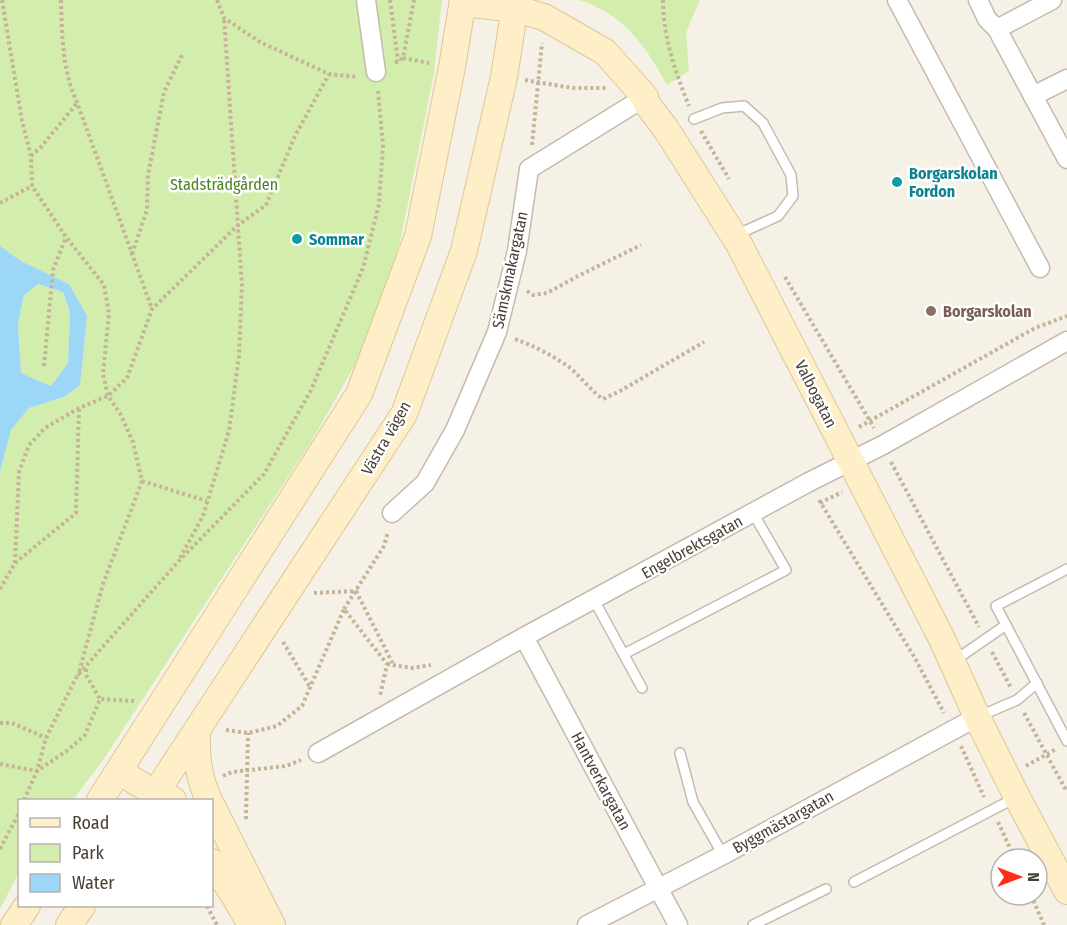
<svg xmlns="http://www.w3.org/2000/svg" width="1067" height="925" font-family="'Fira Sans Condensed',sans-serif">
	<rect width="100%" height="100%" fill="#f5f1e7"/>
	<g fill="#d3eeac">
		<path d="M0 0H442L434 73 400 243 364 349 311 442 105 757 73 800H20L19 872 0 909V472L11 430 29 408 64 397 80 385 69 284 21 261 0 246Z"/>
		<path d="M578 0H700L686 32 689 71 667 85C647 47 621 11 578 0Z"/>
		<path d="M37 284 63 292 70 312 68 363 51 386 21 373 18 324 24 295Z"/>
	</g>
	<path fill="#9dd7f8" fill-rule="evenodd" d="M0 246 21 261 69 284 87 316 80 385 64 397 29 408 11 430 0 472ZM38 284 63 292 70 312 68 363 51 386 21 373 18 324 24 295Z"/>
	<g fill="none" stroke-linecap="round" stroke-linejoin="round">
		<defs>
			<g id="lane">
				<path d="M694 119 722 108 744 106 763 123 791 175 793 196 778 216 736 235"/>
				<path d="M1067 569 996 606 1067 741"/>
				<path d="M594 600 642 688"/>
				<path d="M624 654 786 570 753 513"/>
				<path d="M954 661 1006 625"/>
				<path d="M980 716 1017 700 1037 683"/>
				<path d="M680 753 693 802 723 855"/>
				<path d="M854 882 1015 798"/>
				<path d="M753 925 826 889"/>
			</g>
			<g id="street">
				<path d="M366 0 376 72"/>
				<path d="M897 0 1040 268"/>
				<path d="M978 0 987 19 997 29 1067 159"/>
				<path d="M997 29 1052 0"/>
				<path d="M1033 96 1067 79"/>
				<path d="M392 513 425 483 455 430 497 332 517 251 529 169 645 97"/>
				<path d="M524 637 678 925"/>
				<path d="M318 753 524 637 809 482 883 445 1067 341"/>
				<path d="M587 925 723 855 977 717"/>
			</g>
			<g id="secondary">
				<path d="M463 3 516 9 544 17 605 52 645 97 647 104 666 129 739 244 942 639 977 717 1017 797 1067 891"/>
				<path d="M197 731C196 756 198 777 209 800"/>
				<path d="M120 772 156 794 173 800"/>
				<path d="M100 800 359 394 418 236 452 67 463 0"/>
				<path d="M151 800 404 414 464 251 504 77 516 0"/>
				<path d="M212 806 272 925"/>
				<path d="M212 862 235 897 251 925"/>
				<path d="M14 925 27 906"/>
				<path d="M69 925 82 906"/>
			</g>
		</defs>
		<use href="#lane" stroke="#c5bbac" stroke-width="12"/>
		<use href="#street" stroke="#c5bbac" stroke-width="21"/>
		<use href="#secondary" stroke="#dec794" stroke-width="28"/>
		<g stroke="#c6b498" stroke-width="4" stroke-dasharray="3 3" stroke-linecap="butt">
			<path d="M2 0 22 121 31 156 32 186 66 237 104 285 109 313 103 374 108 396 120 413 133 442 142 481 103 584 78 676"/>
			<path d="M61 0C62 35 62 70 77 102L152 309"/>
			<path d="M217 0 224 18 260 42 329 74 357 77"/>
			<path d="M390 0 398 61"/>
			<path d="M663 0C663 37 675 71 689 106"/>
			<path d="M403 58 429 63"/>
			<path d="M395 63 403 58 414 0"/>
			<path d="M525 80 573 88H607"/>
			<path d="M701 131 729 179"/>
			<path d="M532 145 542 43"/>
			<path d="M31 156 41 147 77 103"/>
			<path d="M0 203 32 186"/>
			<path d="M132 254 147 210 148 175 164 92 183 53"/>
			<path d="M785 277 874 428"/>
			<path d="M527 291 533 295 547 293 580 275 641 245"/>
			<path d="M515 339C534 346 552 355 569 367 581 377 590 390 603 399L620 391 704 342"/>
			<path d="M44 366 53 270 66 237"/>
			<path d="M859 427 1035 328 1067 316"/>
			<path d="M891 462 979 627"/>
			<path d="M142 481 207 501"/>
			<path d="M819 500 916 660 944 713"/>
			<path d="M820 503 842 492"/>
			<path d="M180 558 203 516 229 431 239 356 242 286 224 18"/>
			<path d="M15 563 76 513 79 408"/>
			<path d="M0 589 15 563 19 472 29 445 45 428 79 408 108 396 127 378 152 309 237 226 266 205 295 136 329 74"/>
			<path d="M314 593 356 591 394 666"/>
			<path d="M344 609 384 546 388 532"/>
			<path d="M283 642 310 687"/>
			<path d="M992 652 1011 688"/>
			<path d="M387 664 412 668 431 665"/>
			<path d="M86 669V675L100 699"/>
			<path d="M1024 713 1067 792"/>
			<path d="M0 723H12L46 738"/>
			<path d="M226 730 248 733 277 726 302 706 344 609 387 664 380 696"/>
			<path d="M961 746 984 797"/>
			<path d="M0 764 37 771 68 750 85 735 100 699 134 701"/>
			<path d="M1026 766 1056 749"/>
			<path d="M223 776 232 772 286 766 301 760"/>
			<path d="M24 800 37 771 46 738 77 676 177 563 264 474 311 390 363 268 379 204 383 146 378 90"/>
			<path d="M246 819 248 733"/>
			<path d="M998 822 1015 859"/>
			<path d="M0 849 20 811"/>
			<path d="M1031 895 1044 925"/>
			<path d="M207 906 217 925"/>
		</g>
		<use href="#lane" stroke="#fff" stroke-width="9"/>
		<use href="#street" stroke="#fff" stroke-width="18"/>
		<use href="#secondary" stroke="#ffefc8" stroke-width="26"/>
	</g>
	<g fill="#0f9aa8" stroke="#fff" stroke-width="2">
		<circle cx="897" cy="182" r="6"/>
		<circle cx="297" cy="239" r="6"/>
	</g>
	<circle fill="#8d6e63" stroke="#fff" stroke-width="2" cx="931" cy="311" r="6"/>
	<g text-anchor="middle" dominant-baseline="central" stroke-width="5" stroke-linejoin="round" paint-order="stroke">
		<g font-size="16" font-weight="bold" fill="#0d838f" stroke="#fff" text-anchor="start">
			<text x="909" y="173">Borgarskolan<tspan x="909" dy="18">Fordon</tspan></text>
			<text x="309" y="239">Sommar</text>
		</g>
		<g font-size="16" fill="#4a8321" stroke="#fff">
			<text x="224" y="184">Stadsträdgården</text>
		</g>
		<g font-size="16" fill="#4a4135" stroke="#fff">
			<text transform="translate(510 270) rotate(-78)">Sämskmakargatan</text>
			<text transform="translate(816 394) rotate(63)">Valbogatan</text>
			<text transform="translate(386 438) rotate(-60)">Västra vägen</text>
			<text transform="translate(692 547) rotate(-29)">Engelbrektsgatan</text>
			<text transform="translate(601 781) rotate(62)">Hantverkargatan</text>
			<text transform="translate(783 822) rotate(-29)">Byggmästargatan</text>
		</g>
		<g font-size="16" font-weight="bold" fill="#785e54" stroke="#fff" text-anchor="start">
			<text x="943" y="311">Borgarskolan</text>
		</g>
	</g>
	<rect x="18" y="799" width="195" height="108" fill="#ffffff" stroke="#b7b3ae" stroke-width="1.5"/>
	<rect x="30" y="818" width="30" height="9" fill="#ffefc8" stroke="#b7b3ae" stroke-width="1.5"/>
	<text x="72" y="829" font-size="18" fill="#4a4135">Road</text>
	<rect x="30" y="844" width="30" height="18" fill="#d3eeac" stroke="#b7b3ae" stroke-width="1.5"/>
	<text x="72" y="859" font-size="18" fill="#4a4135">Park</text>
	<rect x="30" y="874" width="30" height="18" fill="#9dd7f8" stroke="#b7b3ae" stroke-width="1.5"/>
	<text x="72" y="889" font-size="18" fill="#4a4135">Water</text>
	<g transform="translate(1019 877) rotate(90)"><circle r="28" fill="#ffffff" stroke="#b7b3ae" stroke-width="1.5"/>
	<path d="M0-4.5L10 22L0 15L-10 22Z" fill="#ff2f15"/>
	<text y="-9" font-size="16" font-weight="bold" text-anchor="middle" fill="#4a4135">N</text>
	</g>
</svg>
